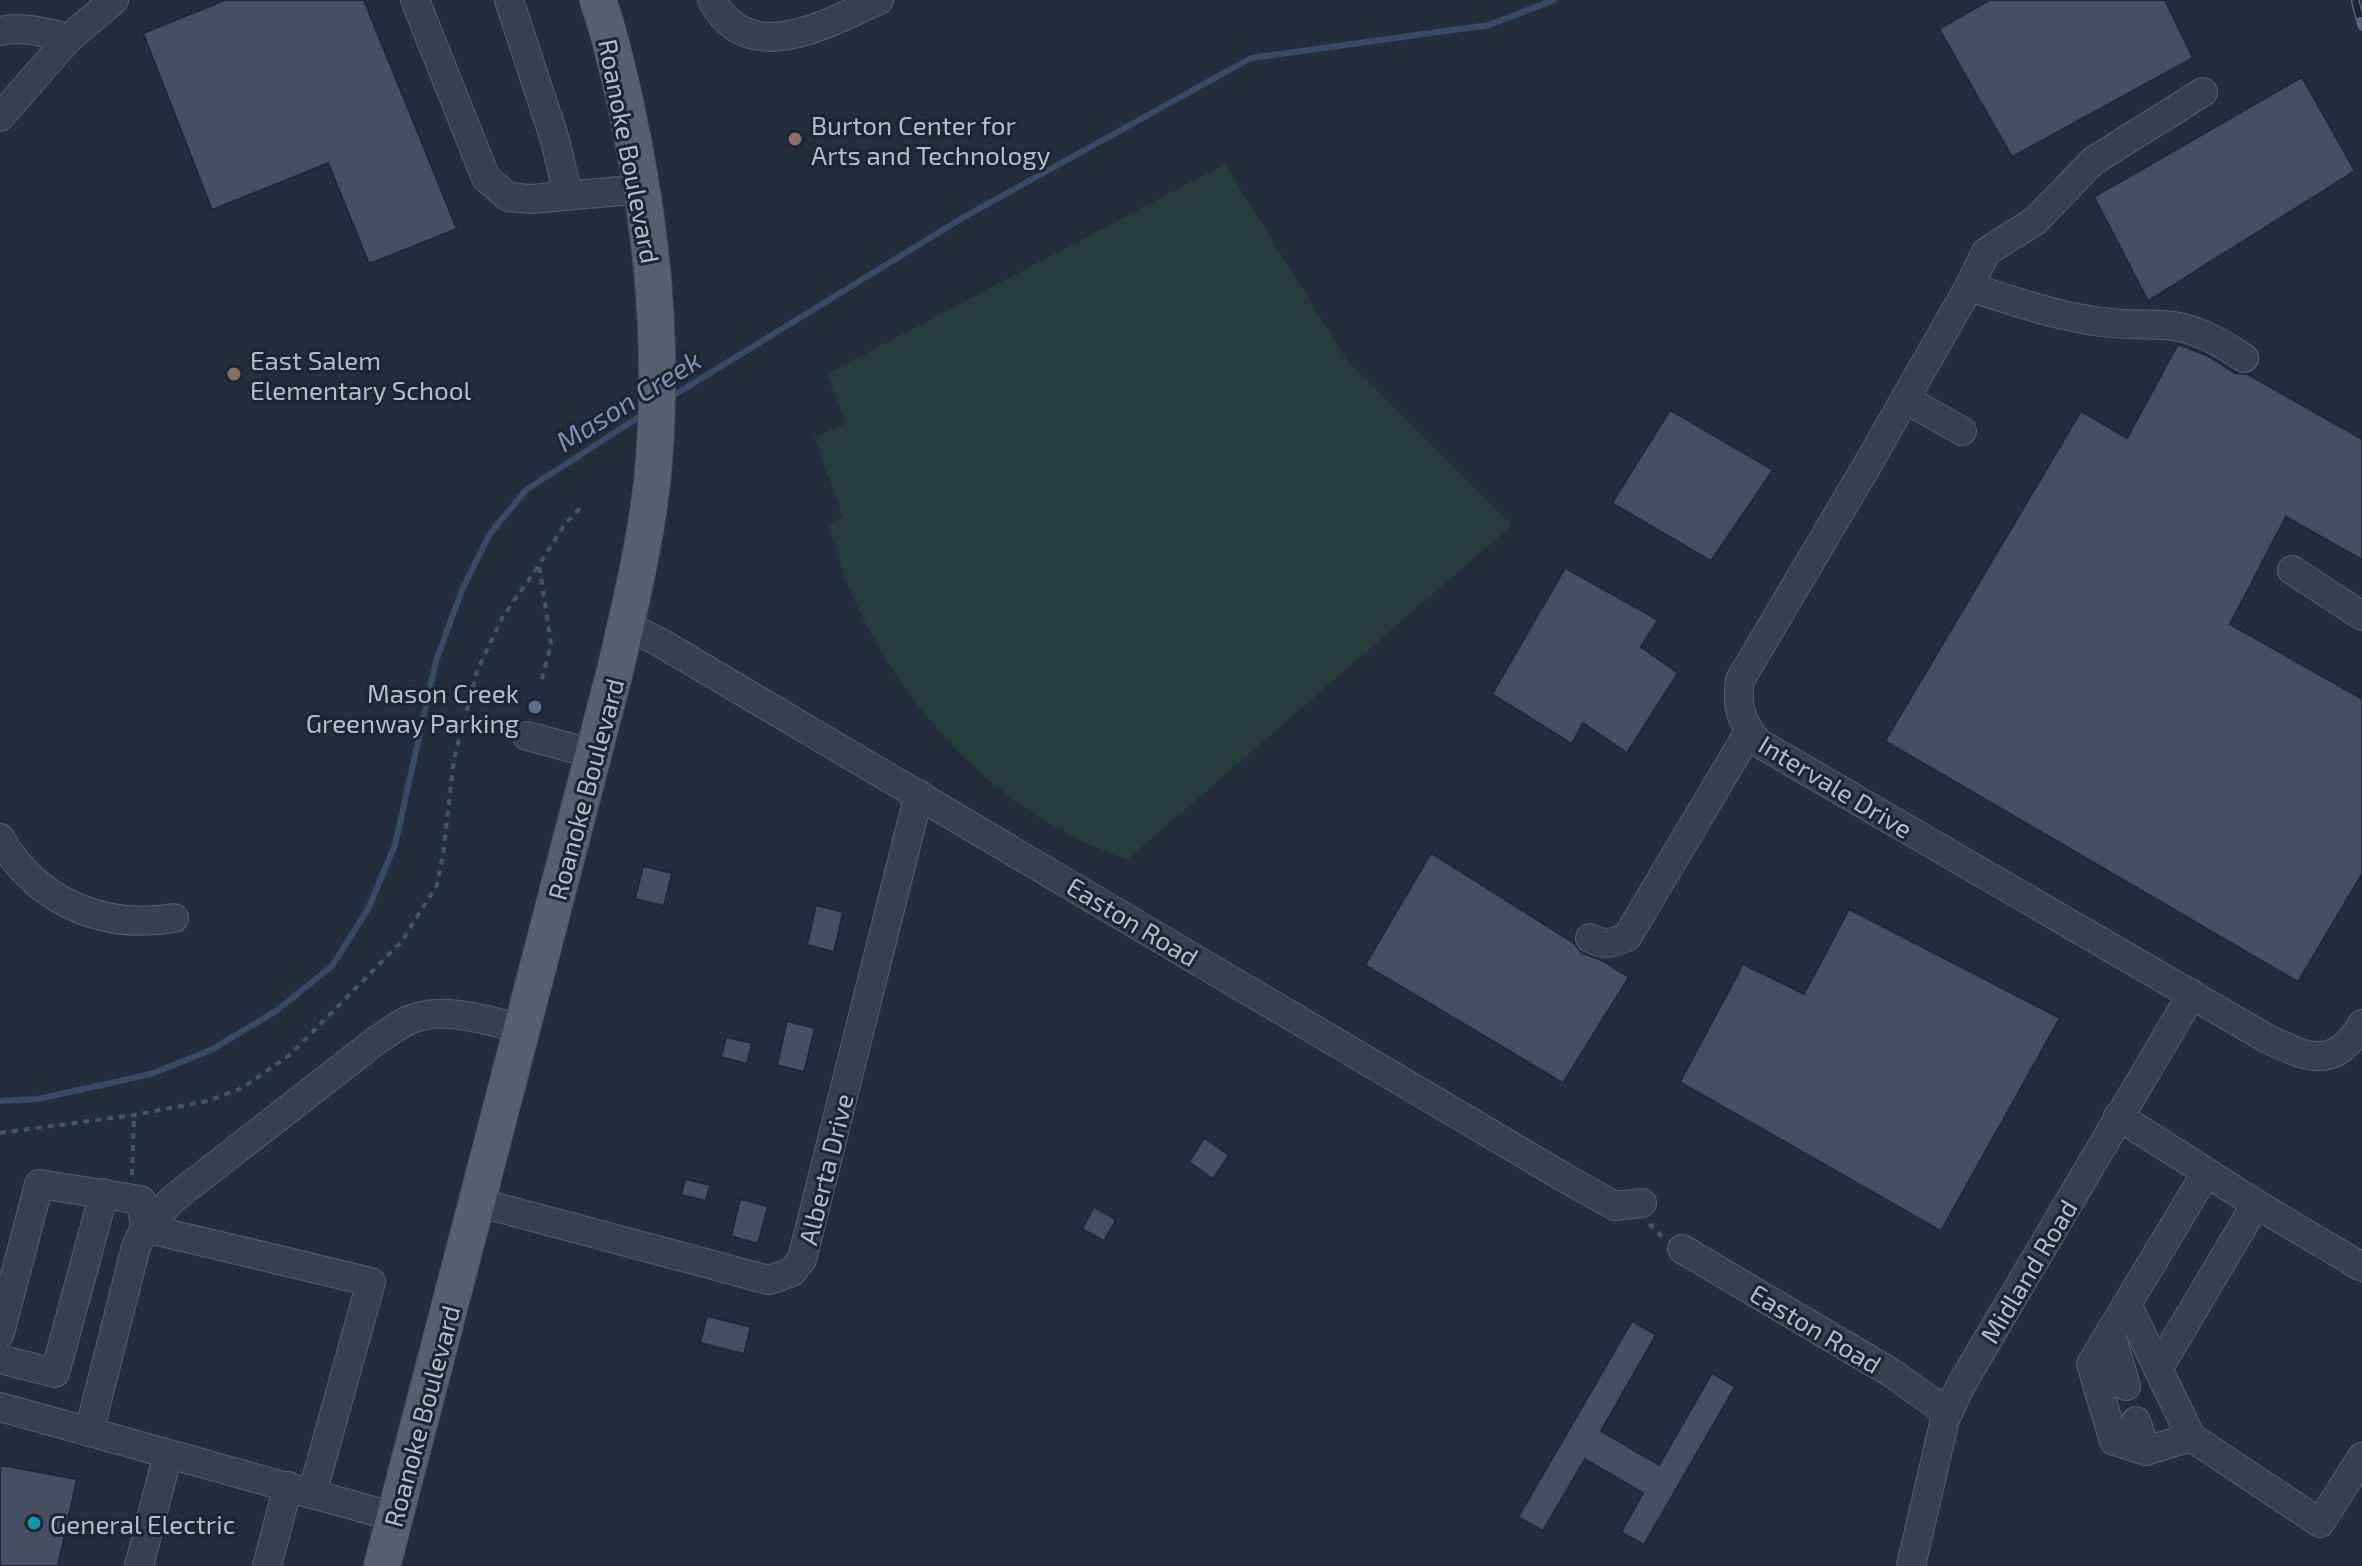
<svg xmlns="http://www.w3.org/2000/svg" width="2362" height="1566" font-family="'Exo 2',sans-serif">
	<rect width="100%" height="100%" fill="#242f3e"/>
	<path fill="#263c3f" d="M1225 164 1348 362 1512 525 1127 860C1108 852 1088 845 1070 835 972 784 897 695 852 595 842 573 836 548 828 525L843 517 814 437 846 424 827 374Z"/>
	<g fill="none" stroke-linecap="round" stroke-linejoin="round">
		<g stroke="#394c67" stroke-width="6">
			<path d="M671 397 964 217 1251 58 1489 25 1554 0"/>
			<path d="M0 1101 38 1099 151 1074 211 1050 276 1011 332 966 368 909 395 845 436 661 462 590 489 535 526 490 645 413"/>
		</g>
	</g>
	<g fill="#455162" stroke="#1f2835" stroke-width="2">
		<path d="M225 0H364L457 229 369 264 328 163 212 210 143 33Z"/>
		<path d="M1990 0H2165L2193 58 2012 157 1939 29Z"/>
		<path d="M2302 77 2355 171 2148 301 2094 197Z"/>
		<path d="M2178 344 2208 356 2235 373 2247 374 2362 439V560L2286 517 2230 624 2362 699V874L2298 982 1885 741 2081 411 2127 438Z"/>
		<path d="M1670 410 1773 470 1711 561 1612 503Z"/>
		<path d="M1565 568 1658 620 1641 647 1678 673 1627 753 1583 723 1572 744 1492 694Z"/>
		<path d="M1431 853 1574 943 1582 953 1601 960 1629 977 1563 1083 1365 965Z"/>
		<path d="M643 866 672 873 664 906 635 899Z"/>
		<path d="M816 905 843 912 834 952 807 945Z"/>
		<path d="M1849 909 2060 1018 1941 1231 1680 1082 1743 964 1804 994Z"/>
		<path d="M787 1021 815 1028 804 1072 777 1065Z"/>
		<path d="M726 1037 752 1043 747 1064 721 1057Z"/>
		<path d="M1204 1138 1229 1155 1213 1179 1189 1162Z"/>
		<path d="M685 1179 710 1185 706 1201 681 1195Z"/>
		<path d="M740 1199 768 1206 758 1244 731 1236Z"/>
		<path d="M1094 1207 1116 1220 1104 1241 1082 1229Z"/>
		<path d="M707 1316 751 1327 744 1354 700 1343Z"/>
		<path d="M1632 1321 1656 1335 1601 1431 1659 1465 1712 1373 1735 1387 1644 1545 1621 1532 1643 1493 1585 1459 1543 1531 1518 1517Z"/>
		<path d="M0 1465 77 1479 58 1566H0Z"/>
	</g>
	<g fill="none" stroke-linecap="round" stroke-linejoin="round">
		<defs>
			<g id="minor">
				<path d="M415 0 486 178 508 197 531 199 642 189"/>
				<path d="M509 0 555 140 568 195"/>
				<path d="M712 0C750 70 827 23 879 0"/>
				<path d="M0 31C22 26 48 33 69 38"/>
				<path d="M2203 92 2093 161 2035 221 1986 252 1969 287 1865 469 1740 680C1736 706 1741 723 1759 743L2266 1038C2306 1057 2334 1072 2362 1024"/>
				<path d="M0 117 69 38 114 0"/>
				<path d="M1969 287C2013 301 2056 316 2102 322 2122 325 2143 324 2164 325 2194 327 2219 341 2244 358"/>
				<path d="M1905 399 1962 431"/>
				<path d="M2292 570 2362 616"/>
				<path d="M626 625 661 643 1565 1178 1615 1206 1642 1203"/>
				<path d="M527 736 594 754"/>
				<path d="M0 838C37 902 103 930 174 918"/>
				<path d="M1590 938C1603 946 1614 943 1627 937L1749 732"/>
				<path d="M2118 1116 2256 1204 2362 1267"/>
				<path d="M477 1202 769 1280 792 1272 802 1259 919 794"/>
				<path d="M1682 1249 1890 1372 1948 1413"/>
				<path d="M2128 1306 2191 1437 2320 1523 2362 1457"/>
				<path d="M0 1333 39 1184 141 1200 145 1228 371 1282 312 1494"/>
				<path d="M2111 1335 2126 1386"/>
				<path d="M0 1359 55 1373 104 1193"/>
				<path d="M2158 1369 2256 1204"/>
				<path d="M0 1407 395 1517"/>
				<path d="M2136 1421 2146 1451"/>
				<path d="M89 1432 136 1247 145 1228 173 1199 377 1040C387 1034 398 1025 409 1020 444 1005 488 1021 522 1029"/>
				<path d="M2191 1437 2146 1451 2114 1441 2091 1364 2206 1173"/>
				<path d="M139 1566 168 1454"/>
				<path d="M267 1566 288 1486"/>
				<path d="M1911 1566 1945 1419 1961 1385 2192 994"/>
			</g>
			<path id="major" d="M382 1566 616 667C630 606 645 544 652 482 664 365 655 250 632 136 623 90 613 44 598 0"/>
		</defs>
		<use href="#minor" stroke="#565f6c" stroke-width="30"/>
		<use href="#major" stroke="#414a57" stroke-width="38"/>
		<g stroke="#44595c" stroke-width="4" stroke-dasharray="6 6" stroke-linecap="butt">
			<path d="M542 679 551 644 539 565 565 524 583 505"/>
			<path d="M0 1133 134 1115 208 1101 242 1088 291 1054 402 941 437 885 443 855 454 759 477 671 502 618 539 565"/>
			<path d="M132 1175 134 1116"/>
			<path d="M1649 1224 1663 1237"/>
		</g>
		<use href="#minor" stroke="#38414e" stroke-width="28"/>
		<use href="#major" stroke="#56606e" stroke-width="36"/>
		<defs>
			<path id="rail" d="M2355 0 2362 26"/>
		</defs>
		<use href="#rail" stroke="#5a6575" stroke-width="9"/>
		<use href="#rail" stroke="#1d2633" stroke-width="6" stroke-dasharray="18" stroke-linecap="butt"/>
	</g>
	<g fill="#8d6e63" stroke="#1d2633" stroke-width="3">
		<circle cx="795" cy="139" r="8"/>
		<circle cx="234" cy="374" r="8"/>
	</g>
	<circle fill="#5c6f8a" stroke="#1d2633" stroke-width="3" cx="535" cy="707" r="8"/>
	<circle fill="#0f9aa8" stroke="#1d2633" stroke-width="3" cx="34" cy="1523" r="8"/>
	<g text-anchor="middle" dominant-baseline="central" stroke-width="6" stroke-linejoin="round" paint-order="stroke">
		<g font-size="26" fill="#b4bcc9" stroke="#1d2633" text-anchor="start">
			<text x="811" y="124">Burton Center for<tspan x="811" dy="30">Arts and Technology</tspan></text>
			<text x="250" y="359">East Salem<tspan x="250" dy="30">Elementary School</tspan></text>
			<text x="519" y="692" text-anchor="end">Mason Creek<tspan x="519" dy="30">Greenway Parking</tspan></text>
			<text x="50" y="1523">General Electric</text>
		</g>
		<g font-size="26" fill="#b4bcc9" stroke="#1d2633">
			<text transform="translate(630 151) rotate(79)">Roanoke Boulevard</text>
			<text transform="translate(1836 786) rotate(31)">Intervale Drive</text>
			<text transform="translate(585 789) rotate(-75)">Roanoke Boulevard</text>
			<text transform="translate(1133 921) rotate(31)">Easton Road</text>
			<text transform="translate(825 1169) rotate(-76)">Alberta Drive</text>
			<text transform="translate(2028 1271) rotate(-59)">Midland Road</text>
			<text transform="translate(1816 1328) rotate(31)">Easton Road</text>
			<text transform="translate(421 1416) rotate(-75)">Roanoke Boulevard</text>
		</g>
		<g font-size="28" font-style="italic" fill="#7c92b1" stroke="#1d2633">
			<text transform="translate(628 400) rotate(-32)">Mason Creek</text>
		</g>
	</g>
</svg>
